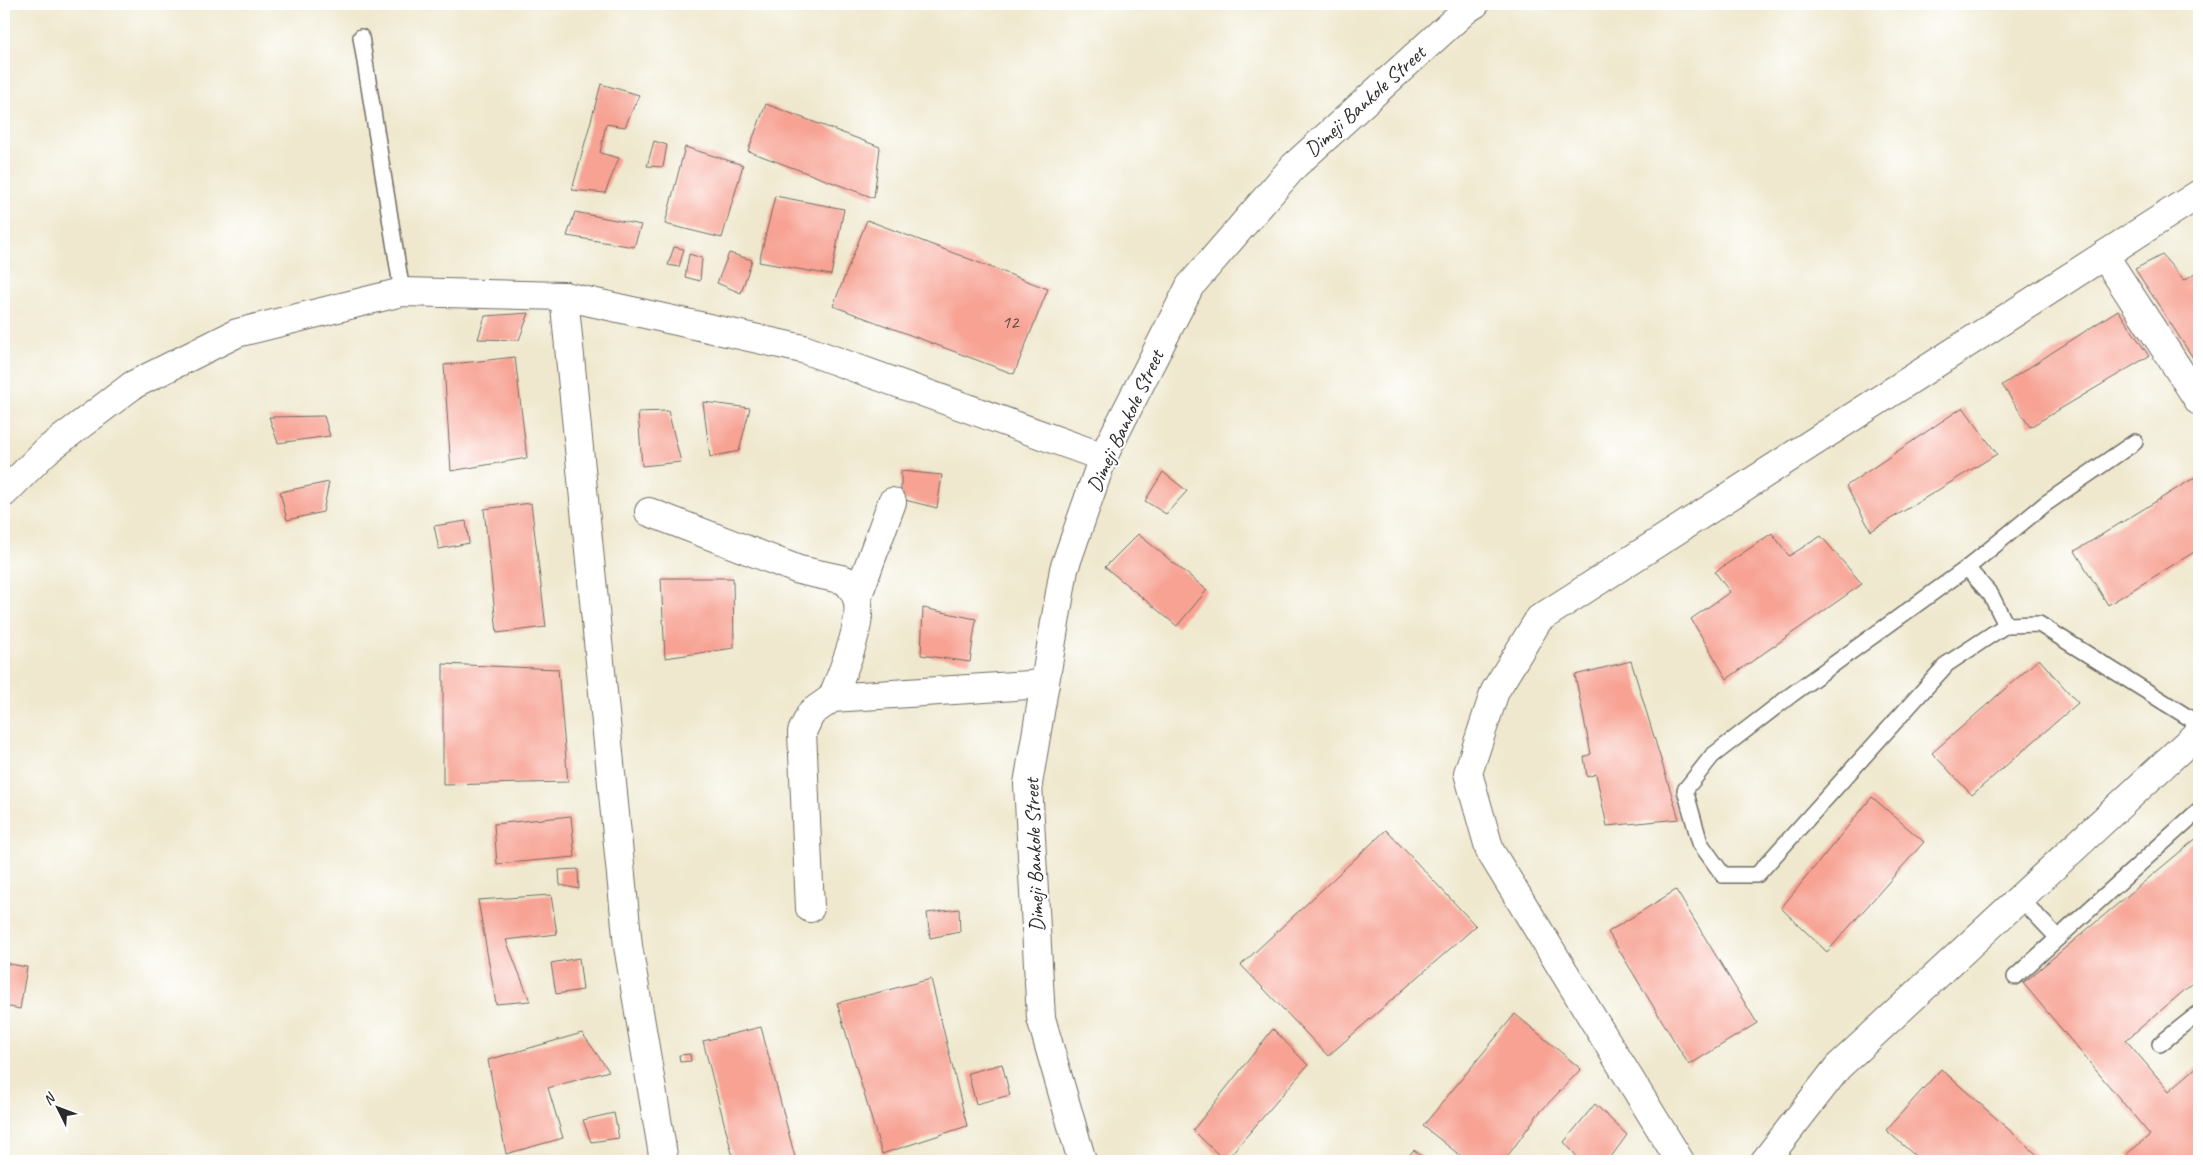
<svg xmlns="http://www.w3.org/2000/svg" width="2203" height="1165" font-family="Caveat,sans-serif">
	<rect width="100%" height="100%" fill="#fff"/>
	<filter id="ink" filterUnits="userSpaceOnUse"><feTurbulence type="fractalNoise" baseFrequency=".02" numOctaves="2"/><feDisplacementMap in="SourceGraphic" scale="10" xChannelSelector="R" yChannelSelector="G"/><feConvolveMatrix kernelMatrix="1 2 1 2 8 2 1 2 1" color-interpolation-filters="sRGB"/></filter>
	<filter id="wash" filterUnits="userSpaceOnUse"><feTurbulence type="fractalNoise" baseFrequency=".0096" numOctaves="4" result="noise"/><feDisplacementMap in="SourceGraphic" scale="20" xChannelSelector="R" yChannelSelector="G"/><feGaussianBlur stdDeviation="1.12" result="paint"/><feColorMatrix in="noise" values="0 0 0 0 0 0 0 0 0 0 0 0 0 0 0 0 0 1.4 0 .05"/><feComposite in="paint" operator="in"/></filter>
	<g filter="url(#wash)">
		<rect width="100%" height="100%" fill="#efe8ce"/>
		<g id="blocks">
			<g fill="#f7a293">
				<path d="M2191 4H2199V15Z"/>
				<path d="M601 84 639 95 625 127 606 124 600 153 619 158 605 193 572 190Z"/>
				<path d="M766 104 880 147 874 198 748 151Z"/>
				<path d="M654 141 667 145 663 167 647 166Z"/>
				<path d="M685 147 743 165 722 238 665 224Z"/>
				<path d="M775 196 844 209 831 275 759 262Z"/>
				<path d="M575 212 641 225 634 247 567 236Z"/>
				<path d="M867 220 1048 289 1014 374 833 306Z"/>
				<path d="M674 247 684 249 679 267 668 265Z"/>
				<path d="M729 253 752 260 741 293 717 283Z"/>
				<path d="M689 254 702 258 700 281 685 277Z"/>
				<path d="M2162 255 2184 280 2199 271V367L2135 269Z"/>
				<path d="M2118 310 2149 356 2030 427 2002 385Z"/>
				<path d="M529 313 519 340 478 339 485 316Z"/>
				<path d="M515 357 527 458 451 471 444 365Z"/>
				<path d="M703 402 750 408 739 451 710 457Z"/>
				<path d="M1963 407 1997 454 1871 531 1846 486Z"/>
				<path d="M668 411 681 462 642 466 638 412Z"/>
				<path d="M324 416 330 436 278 443 269 417Z"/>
				<path d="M901 471 942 475 937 508 901 499Z"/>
				<path d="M1163 472 1187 491 1166 514 1145 501Z"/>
				<path d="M2199 475V549L2108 605 2075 551Z"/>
				<path d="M329 482 323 512 287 520 280 492Z"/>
				<path d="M531 503 546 627 497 633 484 509Z"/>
				<path d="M466 521 469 543 439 549 434 526Z"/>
				<path d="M1772 533 1789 556 1821 536 1862 584 1727 679 1691 619 1730 592 1715 572Z"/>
				<path d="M1138 534 1207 590 1177 626 1105 567Z"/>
				<path d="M661 578H733L734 648 665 658Z"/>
				<path d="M923 608 976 619 970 662 921 655Z"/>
				<path d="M2039 659 2078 703 1972 795 1932 753Z"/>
				<path d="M1631 661 1679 819 1607 826 1596 774 1587 777 1584 757 1591 754 1575 675Z"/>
				<path d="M443 664 558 669 568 782 443 785Z"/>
				<path d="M4 766H7L5 779 4 778Z"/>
				<path d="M1872 797 1924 842 1827 952 1781 908Z"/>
				<path d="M571 816 575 857 497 864 494 824Z"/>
				<path d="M1386 830 1476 926 1328 1056 1241 965Z"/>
				<path d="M2199 836V978L2126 1040 2169 1091 2199 1065V1161H2133L2127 1154 2150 1135 2023 983Z"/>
				<path d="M578 869 579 889 560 885 559 870Z"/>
				<path d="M1676 890 1757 1023 1689 1065 1608 932Z"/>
				<path d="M551 895 557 934 506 940 530 1001 496 1004 478 900Z"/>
				<path d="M959 909 960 932 930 938 927 913Z"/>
				<path d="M579 958 583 990 556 994 551 963Z"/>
				<path d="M4 963 27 967 20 1009 4 1006Z"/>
				<path d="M931 979 967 1126 882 1154 837 1003Z"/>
				<path d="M1515 1014 1581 1069 1538 1114 1504 1161H1467L1423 1126Z"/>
				<path d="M761 1027 796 1161H734L703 1041Z"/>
				<path d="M1273 1029 1308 1065 1225 1161 1193 1130Z"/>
				<path d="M582 1033 609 1071 548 1088 563 1138 506 1154 488 1060Z"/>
				<path d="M690 1054 691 1061 680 1062 679 1055Z"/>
				<path d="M1002 1064 1010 1095 976 1104 968 1073Z"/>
				<path d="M1941 1069 2044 1161H1921L1886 1130Z"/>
				<path d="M1595 1104 1627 1135 1608 1161H1581L1564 1142Z"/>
				<path d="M614 1113 619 1138 591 1142 583 1120Z"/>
				<path d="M1414 1150 1428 1161H1403Z"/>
			</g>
		</g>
	</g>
	<g filter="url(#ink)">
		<use href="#blocks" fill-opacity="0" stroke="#706d64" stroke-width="1"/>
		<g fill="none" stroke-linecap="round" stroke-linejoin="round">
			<defs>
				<g id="service">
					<path d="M361 37 402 292"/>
					<path d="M2135 442 2045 504 1967 568 1791 695 1712 756 1685 790 1700 843 1723 875H1757L1947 664 2006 625 2039 624 2199 724"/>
					<path d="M1967 568 1991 595 2006 625"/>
					<path d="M2020 898 2058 938"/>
					<path d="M2015 977 2199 810"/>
					<path d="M2160 1044 2199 1013"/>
				</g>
				<g id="minor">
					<path d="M2104 255 2199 401"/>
					<path d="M564 296 628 946 664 1161"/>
					<path d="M4 493 46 451 133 385 237 333 402 292 564 296 803 349 1103 457"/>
					<path d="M649 512 799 570 845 580C849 585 854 590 856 596 866 619 841 676 832 698"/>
					<path d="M857 598 892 502"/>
					<path d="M810 908 802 732 811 713 832 698 1045 684"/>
					<path d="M1082 1161 1041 1018 1028 784 1064 569 1103 457 1190 286 1294 166 1467 9 1475 4"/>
					<path d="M1680 1161 1490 851 1468 773 1495 691 1539 619 2199 194"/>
					<path d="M1765 1161 1838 1067 2199 732"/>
				</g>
			</defs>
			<use href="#service" stroke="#706d64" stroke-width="18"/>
			<use href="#minor" stroke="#706d64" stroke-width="30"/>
			<use href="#service" stroke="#fff" stroke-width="15"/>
			<use href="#minor" stroke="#fff" stroke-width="28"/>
		</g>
	</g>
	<g text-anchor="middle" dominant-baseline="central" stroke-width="4.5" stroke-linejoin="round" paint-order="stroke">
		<g font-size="19" fill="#5e4945">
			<text x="1010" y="322">12</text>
		</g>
		<g font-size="21" fill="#2b2b2b" stroke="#fff">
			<text transform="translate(1365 101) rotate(-42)">Dimeji Bankole Street</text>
			<text transform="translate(1125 421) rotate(-65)">Dimeji Bankole Street</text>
			<text transform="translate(1034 855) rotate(-92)">Dimeji Bankole Street</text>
		</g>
	</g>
	<rect width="2203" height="1165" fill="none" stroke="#fff" stroke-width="20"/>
	<g transform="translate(58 1108) rotate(312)" stroke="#ffffff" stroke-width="4" paint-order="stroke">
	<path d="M0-4L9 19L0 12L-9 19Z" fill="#2b2b2b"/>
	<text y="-8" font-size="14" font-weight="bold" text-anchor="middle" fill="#2b2b2b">N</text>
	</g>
</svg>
